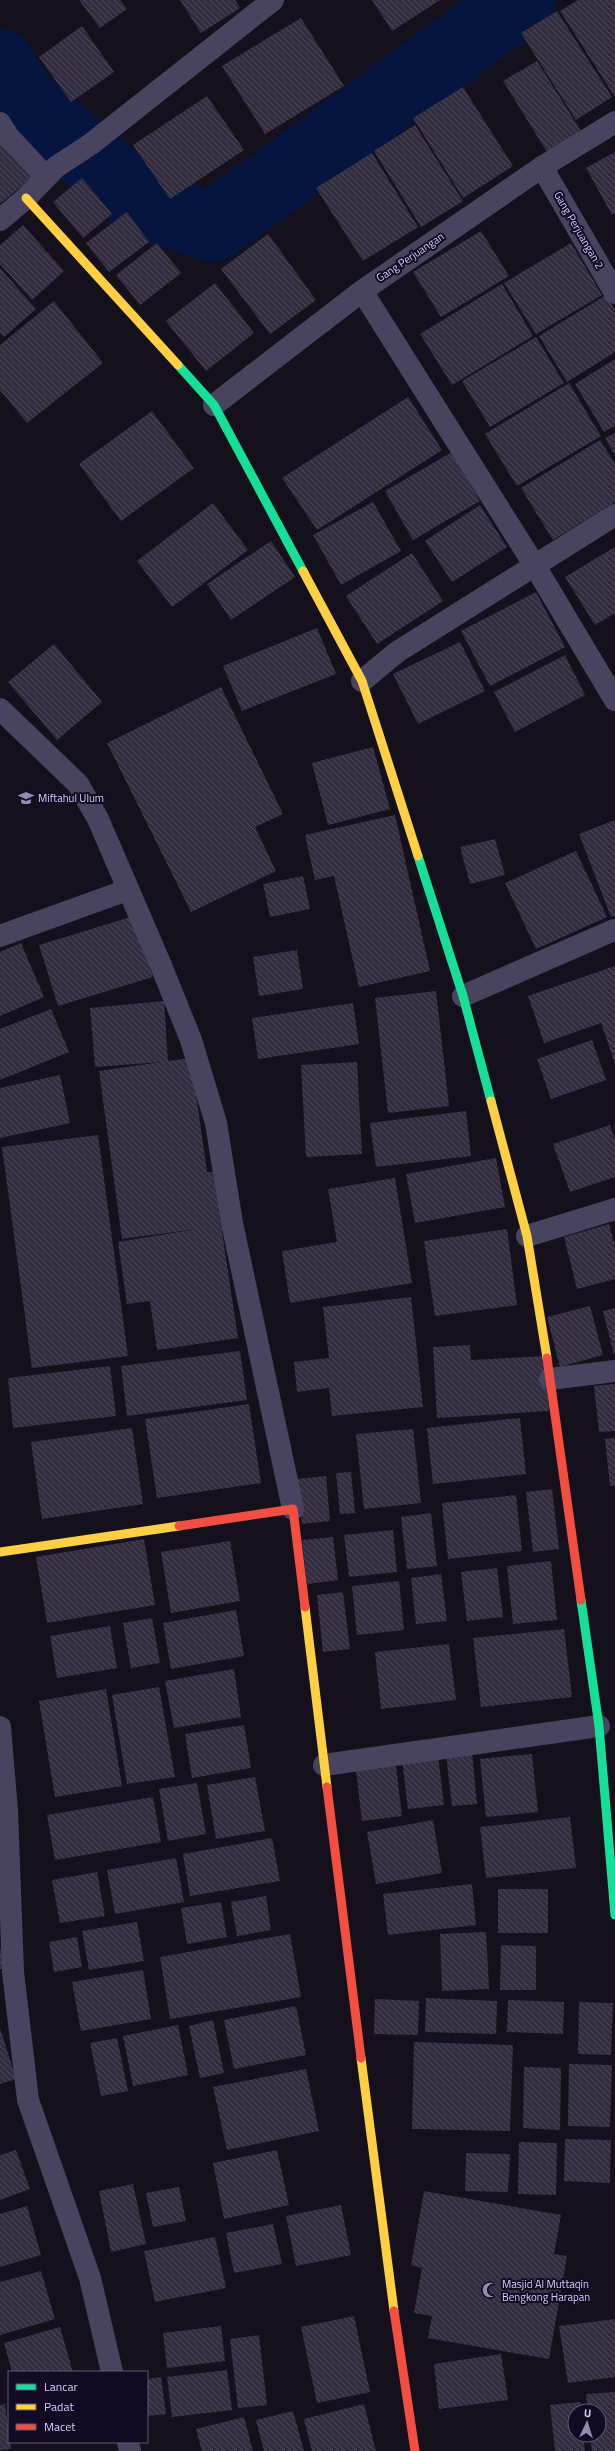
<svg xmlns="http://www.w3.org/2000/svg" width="615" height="2451" font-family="'Titillium Web',sans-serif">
	<defs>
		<pattern id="building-back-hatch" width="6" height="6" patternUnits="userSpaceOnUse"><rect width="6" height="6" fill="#322e40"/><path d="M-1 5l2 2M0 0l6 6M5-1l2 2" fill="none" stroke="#4f4b5d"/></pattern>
	</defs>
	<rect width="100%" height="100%" fill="#14111d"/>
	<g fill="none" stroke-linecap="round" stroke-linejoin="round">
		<path stroke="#051540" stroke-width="70" d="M0 64 20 98 145 205 213 227 522 0"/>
	</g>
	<g fill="url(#building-back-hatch)">
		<path d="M79 0H120L127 9 100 28Z"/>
		<path d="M180 0H235L240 8 201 33Z"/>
		<path d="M372 0H440L392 31Z"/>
		<path d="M578 0H615V97L560 11Z"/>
		<path d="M557 11 612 97 576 120 521 33Z"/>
		<path d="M301 18 344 86 265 134 222 66Z"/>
		<path d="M82 26 114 72 71 102 39 57Z"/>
		<path d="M537 61 581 131 547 152 503 81Z"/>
		<path d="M463 87 513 166 463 198 413 118Z"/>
		<path d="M207 96 244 150 170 199 133 145Z"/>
		<path d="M415 125 463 201 421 227 374 151Z"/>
		<path d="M0 134 34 176 0 204Z"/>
		<path d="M615 152V213L612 215 586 168Z"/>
		<path d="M372 153 418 227 363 261 316 188Z"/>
		<path d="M82 178 112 214 83 238 53 202Z"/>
		<path d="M127 212 149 242 109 272 86 243Z"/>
		<path d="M23 225 64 271 32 300 0 264V245Z"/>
		<path d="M481 231 509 276 441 317 413 272Z"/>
		<path d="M268 234 316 300 270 334 221 269Z"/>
		<path d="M157 243 181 273 140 305 116 275Z"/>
		<path d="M571 243 602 295 536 334 504 283Z"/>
		<path d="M0 268 36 309 4 337 0 333Z"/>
		<path d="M215 283 254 333 206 371 166 321Z"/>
		<path d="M502 284 533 336 452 385 420 334Z"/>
		<path d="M606 295 615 310V352L567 382 539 336Z"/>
		<path d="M54 301 103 363 27 423 0 390V345Z"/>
		<path d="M536 337 564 383 490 427 462 381Z"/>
		<path d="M615 359V426L604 432 575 384Z"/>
		<path d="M569 383 601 436 517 486 485 434Z"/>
		<path d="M408 397 442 450 317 530 282 478Z"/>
		<path d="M152 411 194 468 121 521 79 464Z"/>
		<path d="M615 433V455L605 438Z"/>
		<path d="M600 440 615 464V502L553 540 521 488Z"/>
		<path d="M452 452 480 501 413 540 385 491Z"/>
		<path d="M373 502 401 551 341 585 313 535Z"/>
		<path d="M213 503 248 550 172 607 137 561Z"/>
		<path d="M480 505 507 547 452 582 425 541Z"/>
		<path d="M271 541 295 577 231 620 207 584Z"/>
		<path d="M615 547V613L595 625 565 577Z"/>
		<path d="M412 553 443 601 377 644 346 596Z"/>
		<path d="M536 592 565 647 490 686 461 631Z"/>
		<path d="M317 628 336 674 242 711 223 666Z"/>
		<path d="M460 642 485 691 418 724 393 674Z"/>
		<path d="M54 644 102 702 57 740 8 682Z"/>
		<path d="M565 655 585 695 515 732 494 692Z"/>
		<path d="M221 687 283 814 255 827 276 871 191 912 107 743Z"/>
		<path d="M373 747 390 809 328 825 312 763Z"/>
		<path d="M395 815 430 971 359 987 334 876 315 880 305 835Z"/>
		<path d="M615 820V916L611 917 579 834Z"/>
		<path d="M495 839 505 875 470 884 460 847Z"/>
		<path d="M576 851 607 917 536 949 505 883Z"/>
		<path d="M303 876 310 909 270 917 263 884Z"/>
		<path d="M134 916 153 977 58 1006 39 945Z"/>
		<path d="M21 943 44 997 0 1016V952Z"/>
		<path d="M297 950 303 989 259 996 253 957Z"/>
		<path d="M615 966V1064L601 1023 544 1043 528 996Z"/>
		<path d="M436 991 449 1106 388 1113 375 998Z"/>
		<path d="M164 1001 168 1061 191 1058 207 1172H213L238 1338 157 1350 150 1301 127 1304 118 1242 197 1229 122 1239 99 1071 162 1062 95 1067 90 1008Z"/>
		<path d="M353 1003 359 1044 258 1059 252 1018Z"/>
		<path d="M51 1009 69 1052 0 1080V1029Z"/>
		<path d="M592 1040 606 1080 551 1099 537 1059Z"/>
		<path d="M357 1062 362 1154 306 1157 301 1065Z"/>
		<path d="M60 1075 70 1123 0 1138V1088Z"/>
		<path d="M466 1111 471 1156 376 1167 370 1123Z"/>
		<path d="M610 1125 615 1140V1177L570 1192 553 1144Z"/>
		<path d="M98 1135 128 1356 32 1368 2 1147Z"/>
		<path d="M496 1158 505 1207 415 1223 406 1174Z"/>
		<path d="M395 1178 412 1283 290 1303 282 1251 337 1242 328 1189Z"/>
		<path d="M609 1224 615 1246V1279L577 1289 564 1237Z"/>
		<path d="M507 1229 517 1305 435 1316 424 1241Z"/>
		<path d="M411 1297 423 1407 332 1416 329 1388 297 1392 294 1362 329 1358 323 1307Z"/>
		<path d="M590 1306 603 1355 560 1367 547 1317Z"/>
		<path d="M615 1308V1355H614L603 1311Z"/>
		<path d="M470 1345 471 1360 545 1356 549 1411 437 1418 433 1347Z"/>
		<path d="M240 1351 247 1400 127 1416 121 1366Z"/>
		<path d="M110 1366 116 1416 13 1428 8 1378Z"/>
		<path d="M615 1384V1431L599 1432 594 1386Z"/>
		<path d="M249 1404 261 1483 157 1498 145 1419Z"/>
		<path d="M520 1418 526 1474 433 1484 427 1428Z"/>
		<path d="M132 1428 143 1504 42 1519 31 1442Z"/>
		<path d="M413 1429 421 1503 364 1509 356 1434Z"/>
		<path d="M615 1438V1486H610L605 1439Z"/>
		<path d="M351 1472 355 1513 340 1514 336 1473Z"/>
		<path d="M326 1476 330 1521 302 1524 297 1479Z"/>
		<path d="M552 1489 559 1549 533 1552 526 1492Z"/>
		<path d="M516 1495 522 1551 448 1559 442 1503Z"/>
		<path d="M431 1513 437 1566 407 1569 401 1517Z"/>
		<path d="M393 1530 397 1572 349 1577 344 1535Z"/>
		<path d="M333 1537 338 1580 307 1584 302 1540Z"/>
		<path d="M144 1539 155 1605 47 1623 36 1557Z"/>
		<path d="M230 1541 240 1601 171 1613 161 1552Z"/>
		<path d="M551 1561 557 1620 513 1624 507 1566Z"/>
		<path d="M497 1568 503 1617 467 1621 461 1572Z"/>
		<path d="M441 1574 447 1621 416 1624 411 1578Z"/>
		<path d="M399 1581 404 1630 357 1635 352 1586Z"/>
		<path d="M343 1592 350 1649 323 1652 317 1595Z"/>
		<path d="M236 1610 244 1656 171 1669 163 1623Z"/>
		<path d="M152 1618 160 1663 131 1668 123 1623Z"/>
		<path d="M110 1626 117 1668 57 1678 50 1636Z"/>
		<path d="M564 1629 572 1697 481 1707 473 1638Z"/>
		<path d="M449 1644 456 1700 381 1709 375 1652Z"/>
		<path d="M234 1669 241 1717 174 1728 165 1681Z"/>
		<path d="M159 1687 175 1777 127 1784 112 1695Z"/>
		<path d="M106 1689 122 1786 55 1797 39 1701Z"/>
		<path d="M244 1725 251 1768 192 1778 185 1734Z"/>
		<path d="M472 1752 477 1804 452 1806 446 1754Z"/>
		<path d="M532 1754 538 1812 486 1817 480 1759Z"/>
		<path d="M438 1755 444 1805 408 1809 402 1759Z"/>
		<path d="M396 1766 402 1816 362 1821 356 1770Z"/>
		<path d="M255 1777 265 1831 216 1839 207 1785Z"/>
		<path d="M197 1783 206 1834 168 1841 159 1789Z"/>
		<path d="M153 1797 161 1842 55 1860 47 1815Z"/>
		<path d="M570 1817 576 1868 486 1878 480 1827Z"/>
		<path d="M433 1820 442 1873 376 1884 367 1832Z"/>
		<path d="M272 1838 280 1881 190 1896 183 1854Z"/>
		<path d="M176 1858 184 1902 115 1914 107 1870Z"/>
		<path d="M97 1872 105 1916 60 1923 52 1880Z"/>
		<path d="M472 1884 476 1925 388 1935 383 1894Z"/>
		<rect x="498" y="1889" width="50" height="44"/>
		<path d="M266 1896 271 1930 237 1936 231 1902Z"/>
		<path d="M221 1902 227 1937 187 1944 181 1908Z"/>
		<path d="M137 1922 144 1961 89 1970 82 1931Z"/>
		<path d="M486 1932 489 1989 442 1991 440 1934Z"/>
		<path d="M290 1934 301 1997 170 2019 160 1957Z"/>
		<path d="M77 1937 82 1967 54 1972 49 1942Z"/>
		<path d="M501 1945 536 1946V1990H500Z"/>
		<path d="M0 1947 5 1968 0 1969Z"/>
		<path d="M143 1970 151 2019 81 2031 72 1982Z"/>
		<path d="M426 1998 497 2001 496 2034 425 2032Z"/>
		<path d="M375 1999 419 2001 418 2035 374 2034Z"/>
		<path d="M508 2000 564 2002 563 2034 507 2032Z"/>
		<path d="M579 2002 613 2003 611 2055 578 2054Z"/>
		<path d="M296 2006 306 2055 234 2069 224 2020Z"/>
		<path d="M213 2020 224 2073 200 2078 189 2026Z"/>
		<path d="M178 2025 188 2075 133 2086 123 2036Z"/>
		<path d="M0 2028 16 2079 0 2084Z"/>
		<path d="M117 2038 128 2091 101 2096 90 2043Z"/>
		<path d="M414 2042 513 2045 510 2131 412 2129Z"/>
		<path d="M569 2064 612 2065 610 2127 568 2126Z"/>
		<path d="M524 2067 561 2068 560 2130 523 2128Z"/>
		<path d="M306 2069 319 2131 227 2150 213 2087Z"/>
		<path d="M565 2139 611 2140 610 2183 564 2181Z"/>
		<path d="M519 2142 557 2143 556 2195 518 2194Z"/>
		<path d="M16 2150 30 2189 0 2200V2155Z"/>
		<path d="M277 2150 289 2205 224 2219 213 2163Z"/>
		<path d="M466 2153 510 2154 508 2192 465 2191Z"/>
		<path d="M133 2184 146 2244 111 2252 99 2191Z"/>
		<path d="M179 2187 186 2221 153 2227 146 2193Z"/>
		<path d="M424 2191 561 2215 554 2254 567 2256 549 2359 428 2338 432 2316 414 2313 422 2268 411 2265Z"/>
		<path d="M341 2205 351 2255 296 2266 286 2216Z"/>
		<path d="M27 2206 41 2255 0 2267V2214Z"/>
		<path d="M273 2224 282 2264 234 2273 226 2233Z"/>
		<path d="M215 2237 226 2288 155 2302 144 2251Z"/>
		<path d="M41 2271 55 2319 0 2335V2282Z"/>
		<path d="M354 2316 370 2392 317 2403 301 2327Z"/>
		<path d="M615 2319V2377L568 2383 559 2326Z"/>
		<path d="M221 2326 225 2361 167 2368 163 2333Z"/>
		<path d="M60 2327 73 2372H12L4 2343Z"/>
		<path d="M259 2335 267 2405 238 2408 230 2339Z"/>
		<path d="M501 2354 508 2400 439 2409 434 2364Z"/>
		<path d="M227 2370 232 2410 172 2417 167 2377Z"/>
		<path d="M161 2377 166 2414 147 2416V2379Z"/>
		<path d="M615 2392V2451H592L590 2435H599V2411H588L586 2394Z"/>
		<path d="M580 2402 581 2411H575V2435H583L585 2451H555L550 2405Z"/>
		<path d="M5 2404 11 2449 0 2450V2405Z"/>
		<path d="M364 2404 376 2451H312L304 2419Z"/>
		<path d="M293 2411 304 2451H264L256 2420Z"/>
		<path d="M244 2417 253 2451H202L196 2429Z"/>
	</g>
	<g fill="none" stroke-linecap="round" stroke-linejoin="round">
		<g stroke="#48445f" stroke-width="22">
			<path d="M0 709 78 784 98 819 160 963 191 1040 216 1123 232 1223 293 1509"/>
			<path d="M463 996 614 930"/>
		</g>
		<g stroke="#48445f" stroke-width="22">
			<path d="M0 123 8 136 46 177"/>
			<path d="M542 167 615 293"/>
			<path d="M0 220 26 198 56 167 91 144 273 0"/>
			<path d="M362 291 535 566 615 700"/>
			<path d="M214 405 362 291 542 167 615 122"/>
			<path d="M362 681 397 652 615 515"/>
			<path d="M0 936 127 890"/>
			<path d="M527 1236 615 1209"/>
			<path d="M550 1379 615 1371"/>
			<path d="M0 1727 7 1811 13 1972 28 2100 90 2278 112 2372"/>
			<path d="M324 1765 599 1726"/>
			<path d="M128 2442 130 2451"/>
		</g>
		<g stroke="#16e098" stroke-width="9">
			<path d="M178 365 214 405 303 571"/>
			<path d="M418 856 463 996 491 1101"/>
			<path d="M581 1600 599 1726 615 1915"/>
		</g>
		<g stroke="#ffcf43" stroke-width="9">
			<path d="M26 198 178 365"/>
			<path d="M303 571 362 681 418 856"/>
			<path d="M491 1101 527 1236 547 1358"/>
			<path d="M0 1552 179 1526"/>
			<path d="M305 1607 327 1787"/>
			<path d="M361 2058 394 2311"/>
		</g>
		<g stroke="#f24e42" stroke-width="9">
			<path d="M547 1358 581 1600"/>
			<path d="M179 1526 293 1509 305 1607"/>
			<path d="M327 1787 361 2058"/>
			<path d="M394 2311 415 2451"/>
		</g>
	</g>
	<defs>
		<symbol id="school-bare" viewBox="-9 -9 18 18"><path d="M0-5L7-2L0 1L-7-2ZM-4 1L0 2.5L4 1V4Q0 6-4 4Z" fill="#938bb0" stroke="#120b23" stroke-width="2.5" paint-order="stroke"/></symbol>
		<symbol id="mosque-bare" viewBox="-9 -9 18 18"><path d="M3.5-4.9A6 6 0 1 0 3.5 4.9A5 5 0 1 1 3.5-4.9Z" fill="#938bb0" stroke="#120b23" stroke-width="2.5" paint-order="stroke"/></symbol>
	</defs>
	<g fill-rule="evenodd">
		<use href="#school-bare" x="15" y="787" width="22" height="22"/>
		<use href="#mosque-bare" x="479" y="2279" width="22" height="22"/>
	</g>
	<g text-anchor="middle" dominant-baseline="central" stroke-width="4" stroke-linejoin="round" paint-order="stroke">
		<g font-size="11" fill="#d8cdff" stroke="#120b23">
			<text transform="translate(579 230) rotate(60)">Gang Perjuangan 2</text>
			<text transform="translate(410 257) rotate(-34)">Gang Perjuangan</text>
		</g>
		<g font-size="11" fill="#d8cdff" stroke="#120b23" text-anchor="start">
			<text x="38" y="798">Miftahul Ulum</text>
			<text x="502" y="2284">Masjid Al Muttaqin<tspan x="502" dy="13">Bengkong Harapan</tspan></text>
		</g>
	</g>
	<rect x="8" y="2371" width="140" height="72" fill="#120b23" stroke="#61597b"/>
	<rect x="16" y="2384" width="20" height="6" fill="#16e098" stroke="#61597b"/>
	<text x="44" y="2391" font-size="12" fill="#d8cdff">Lancar</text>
	<rect x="16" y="2404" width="20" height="6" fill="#ffcf43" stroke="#61597b"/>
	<text x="44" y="2411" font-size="12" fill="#d8cdff">Padat</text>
	<rect x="16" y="2424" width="20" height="6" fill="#f24e42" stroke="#61597b"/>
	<text x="44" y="2431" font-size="12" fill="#d8cdff">Macet</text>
	<g transform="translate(587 2423) rotate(4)"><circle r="19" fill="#120b23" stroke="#61597b"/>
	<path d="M0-3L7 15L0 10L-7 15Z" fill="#938bb0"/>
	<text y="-6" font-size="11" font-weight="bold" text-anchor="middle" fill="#d8cdff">U</text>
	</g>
</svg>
